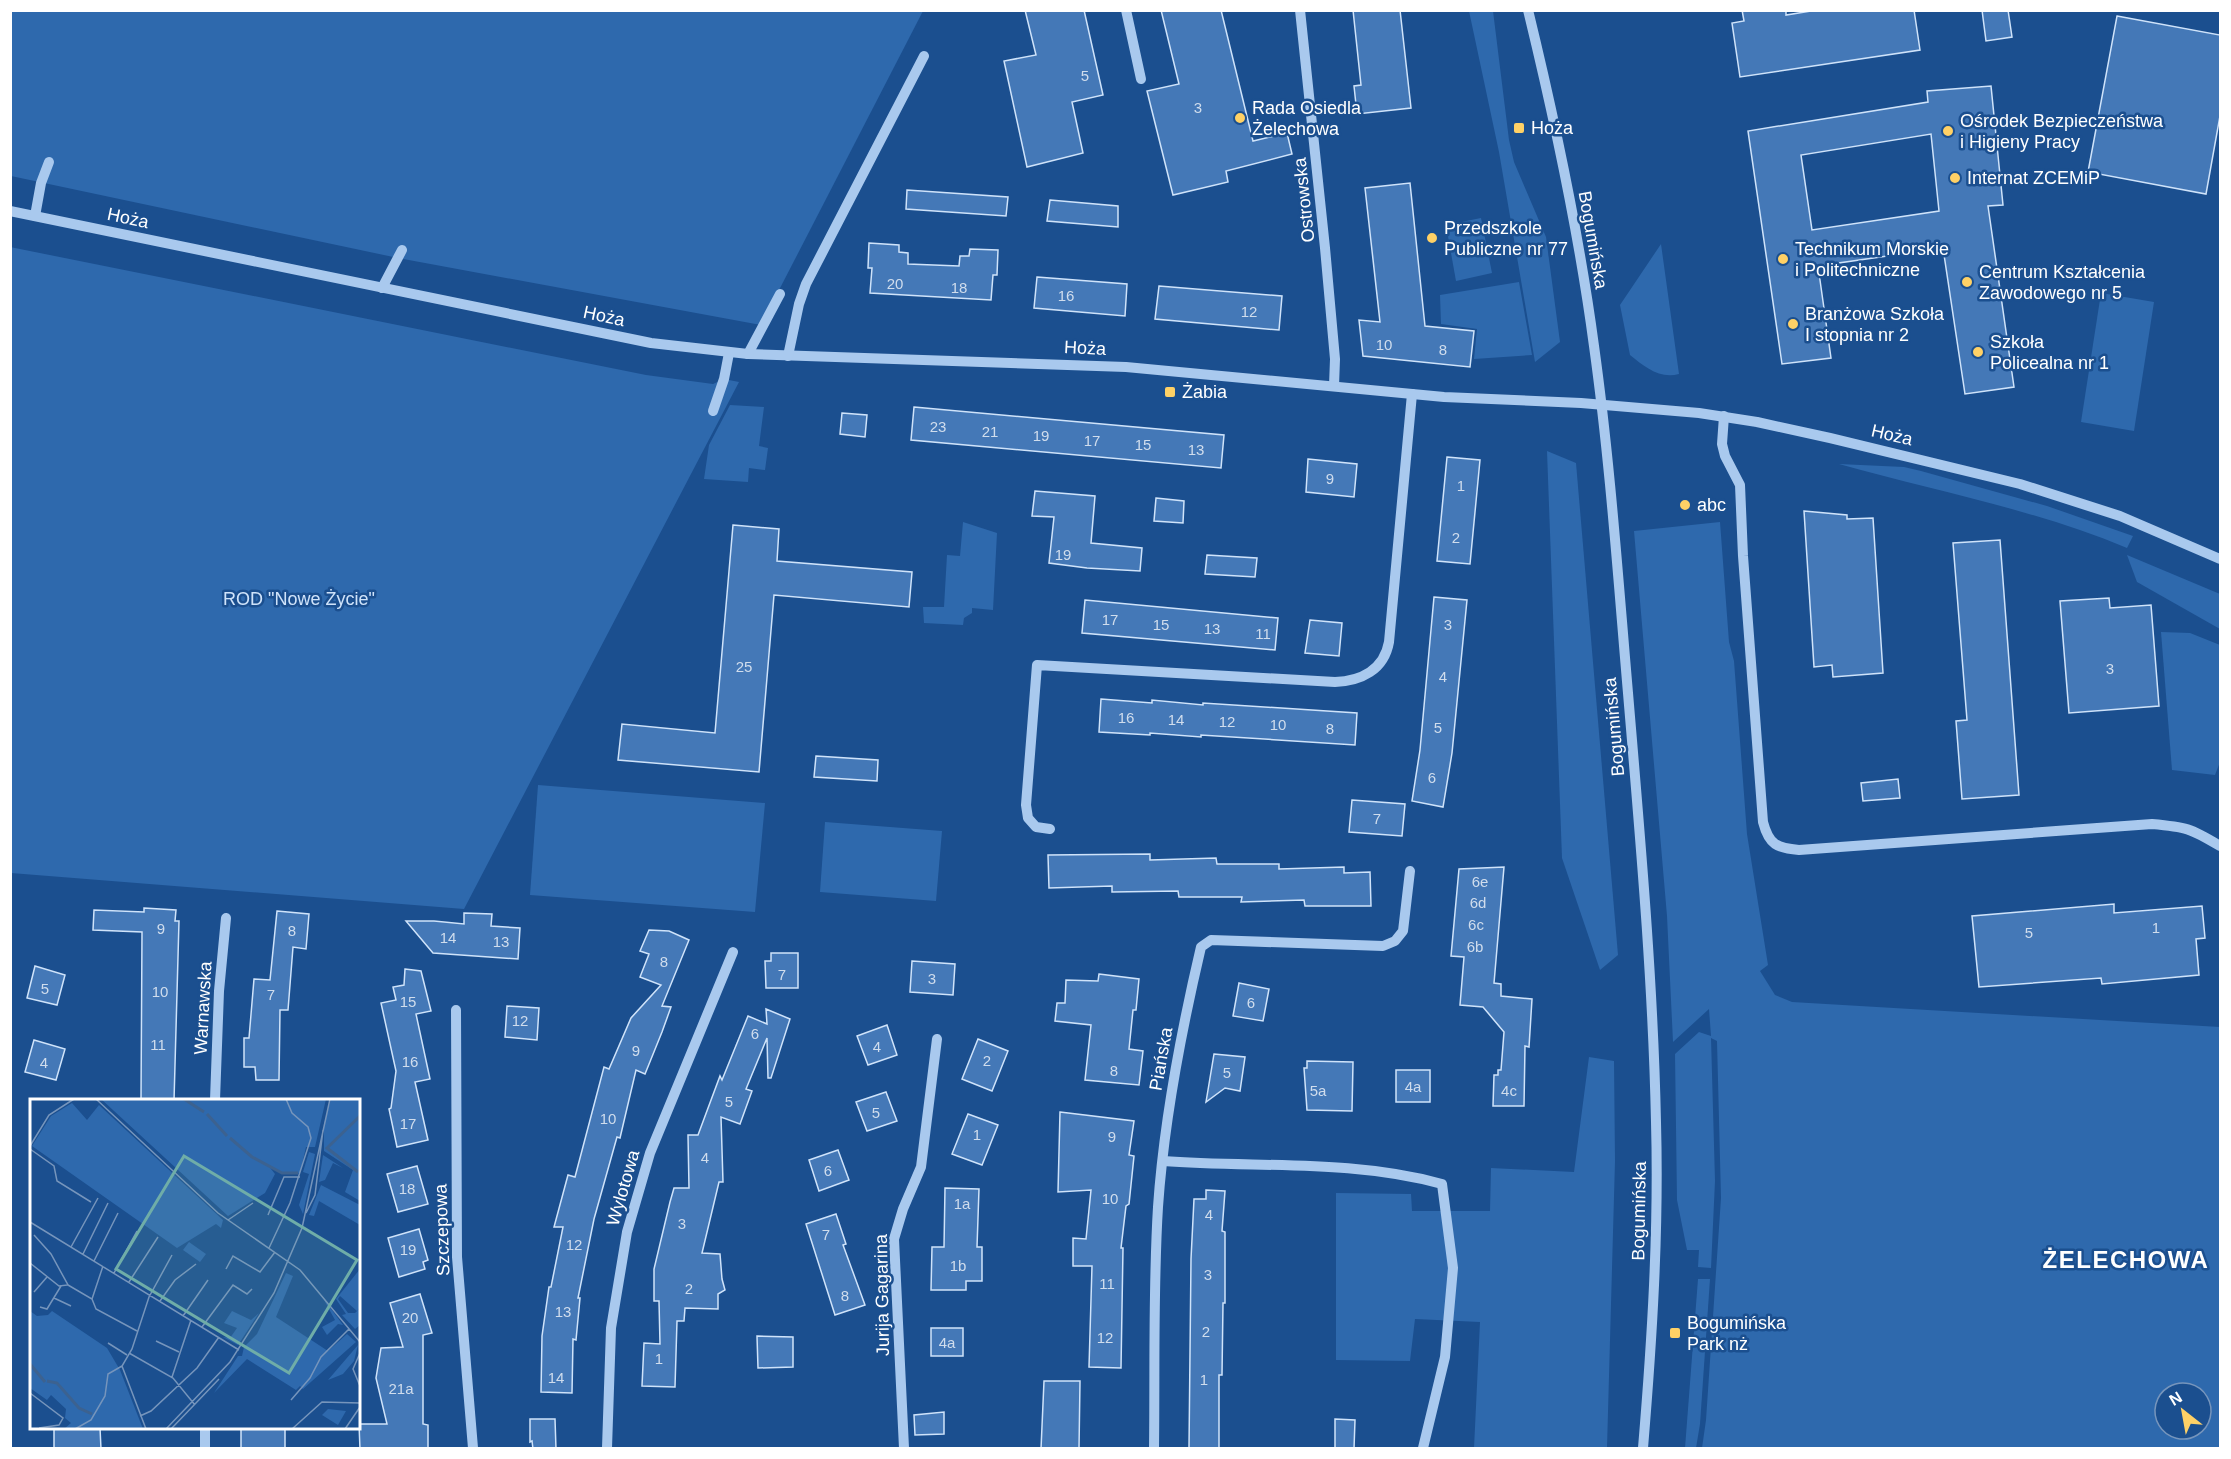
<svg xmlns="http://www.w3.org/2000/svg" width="2231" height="1459" font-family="Helvetica,sans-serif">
	<rect width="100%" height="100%" fill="#1b4f8f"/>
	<g fill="#2e69ad" fill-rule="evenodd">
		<path d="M11 11H923L761 325 398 258 11 176Z"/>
		<path d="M1469 11H1493L1509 140 1514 162 1546 237 1560 342 1535 362 1499 152Z"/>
		<path d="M1481 218 1492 273 1456 281 1446 225Z"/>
		<path d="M1661 244 1679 374C1659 379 1645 367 1630 355L1620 305Z"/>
		<path d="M10 247 646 375 713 384 724 379 739 382 464 909 11 873Z"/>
		<path d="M1519 282 1532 355 1474 359 1477 329 1441 324 1440 295Z"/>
		<path d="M2101 293 2154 302 2134 431 2081 422Z"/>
		<path d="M730 405 764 407 759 446 768 448 765 470 749 468 748 482 704 479 709 445Z"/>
		<path d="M1547 451 1576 463 1618 955 1600 970 1562 858Z"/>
		<path d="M1839 464 1904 467 1921 471 2047 506 2133 536 2127 548C2034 509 1935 491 1839 464Z"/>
		<path d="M963 522 997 533 993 610 972 608V613L964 618 963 625 924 623 923 607H944L947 555 960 556Z"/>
		<path d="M1720 522 1729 642 1734 661 1747 834 1768 965 1760 971 1775 995 1792 1002 2220 1027V1448H1702L1706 1420 1721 1198 1717 1041 1711 1038 1715 1181 1711 1268 1698 1267 1699 1250H1687L1677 1200 1675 1054 1699 1032 1711 1036 1709 1009 1673 1042 1667 916 1634 531ZM2165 1393H2201V1429H2165Z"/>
		<path d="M2127 555 2220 594V629L2137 582Z"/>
		<path d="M2161 632 2190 633 2220 645V762L2215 775 2172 770Z"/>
		<path d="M538 785 765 803 755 912 530 895Z"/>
		<path d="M825 822 942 831 936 901 820 892Z"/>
		<path d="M1589 1057 1614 1061 1615 1161 1607 1448H1474L1480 1322 1415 1319 1410 1361 1336 1360V1193L1411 1194 1412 1211H1490L1491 1168 1574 1172Z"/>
		<path d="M1698 1279H1710L1700 1424 1696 1448H1685Z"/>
	</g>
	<g fill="#4478b7" stroke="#cfe3fa" stroke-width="1.5" fill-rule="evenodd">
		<path d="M1025 10H1084L1103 95 1072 102 1083 153 1027 167 1004 61 1036 55Z"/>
		<path d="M1161 10H1221L1253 141 1287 133 1292 154 1226 171 1228 182 1173 195 1147 91 1179 84Z"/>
		<path d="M1353 10H1400L1411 108 1357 114 1354 86 1361 85Z"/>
		<path d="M1742 10H1786V15L1817 10H1914L1920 50 1740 77 1732 23 1744 21Z"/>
		<path d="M1982 10H2008L2012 37 1986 41Z"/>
		<path d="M2117 16 2220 35V116L2206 194 2088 172Z"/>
		<path d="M1991 86 2003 205 1988 206 2014 387 1965 394 1943 248 1818 266 1831 358 1782 364 1748 131 1928 102 1927 91ZM1931 134 1939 211 1812 230 1801 155Z"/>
		<path d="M1410 183 1425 326 1474 331 1470 367 1363 356 1359 320 1380 322 1365 188Z"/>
		<path d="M907 190 1008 197 1006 216 906 209Z"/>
		<path d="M1050 200 1118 206V227L1047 221Z"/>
		<path d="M869 243 899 245V252L908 253V264L959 266 960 256H969L970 249 998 250 997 275H993L991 300 870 293 872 268H868Z"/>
		<path d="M1037 277 1127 284 1125 316 1034 308Z"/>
		<path d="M1159 286 1282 296 1279 330 1155 319Z"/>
		<path d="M914 407 1224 435 1221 468 911 440Z"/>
		<path d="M842 413 867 415 865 437 840 434Z"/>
		<path d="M1447 457 1480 460 1470 564 1437 561Z"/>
		<path d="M1308 459 1357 464 1354 497 1306 492Z"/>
		<path d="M1035 491 1095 496 1091 543 1142 548 1140 571 1087 568 1049 563 1054 517 1032 516Z"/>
		<path d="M1156 498 1184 501 1183 523 1154 521Z"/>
		<path d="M1804 511 1847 515V519L1873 518 1883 673 1833 677 1832 665 1814 667Z"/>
		<path d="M733 525 779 529 777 561 912 572 909 607 774 595 759 772 618 760 622 724 715 733Z"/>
		<path d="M2000 540 2019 795 1962 799 1956 721 1967 720 1953 543Z"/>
		<path d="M1207 555 1257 558 1255 577 1205 574Z"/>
		<path d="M1434 597 1467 600 1452 753 1443 807 1412 801 1420 750Z"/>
		<path d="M2109 598 2110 608 2151 605 2159 706 2069 713 2060 601Z"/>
		<path d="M1085 600 1278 618 1275 650 1082 633Z"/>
		<path d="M1310 620 1342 623 1339 656 1305 653Z"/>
		<path d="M1101 699 1152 703V700L1203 705V703L1357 713 1355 745 1201 735V737L1150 733V735L1099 732Z"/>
		<path d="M816 756 878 760 877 781 814 777Z"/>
		<path d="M1898 779 1900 798 1863 801 1861 783Z"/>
		<path d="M1352 800 1405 804 1402 836 1349 832Z"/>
		<path d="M1150 854V860L1216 858 1217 864H1279V869L1344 867V873L1370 872 1371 906H1305L1304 900 1241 902 1242 897H1179L1178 891 1112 892V886L1049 888 1048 855Z"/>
		<path d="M1504 867 1494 983 1501 984V996L1532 999 1529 1047 1525 1046 1524 1106H1493L1494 1075H1498V1070H1501L1504 1032 1483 1007 1460 1005 1464 957 1451 956 1459 869Z"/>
		<path d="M2114 904V913L2202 906 2205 938 2196 939 2199 975 2102 984 2101 978 1979 987 1972 916Z"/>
		<path d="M144 908 176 910 175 921H179L174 1101H141L142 932 93 930 94 910 144 912Z"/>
		<path d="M277 911 309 914 306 949 293 947 288 1010H280L279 1080H256L255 1067H244V1038H249L254 979 270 980Z"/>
		<path d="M464 913 492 914 491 926 520 928 518 959 433 953 406 921H434L464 924Z"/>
		<path d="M649 930 669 931 689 940 662 1006 671 1007 662 1032 645 1074 636 1070 620 1138 617 1137 594 1219 578 1298H580L576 1340 573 1339 572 1393 541 1392 542 1336 549 1287H551L563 1227H554L568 1175 575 1177 604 1067 609 1069 631 1018 661 985 640 977 649 954 640 951Z"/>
		<path d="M771 953H798V988H766L765 961H771Z"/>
		<path d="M912 961 955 964 953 995 910 992Z"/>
		<path d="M35 966 65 975 57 1005 27 998Z"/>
		<path d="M405 969 421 971 431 1011 416 1014 430 1079 415 1082 428 1140 397 1147 389 1109 391 1108 396 1071 381 1003 396 1000 393 987 404 985Z"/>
		<path d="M1099 974 1139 979 1136 1010H1133L1129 1049 1143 1051 1139 1085 1085 1080 1091 1025 1055 1021 1057 1003H1065L1066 980 1098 981Z"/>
		<path d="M1239 983 1269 989 1263 1021 1233 1016Z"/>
		<path d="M507 1006 539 1008 537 1040 505 1037Z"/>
		<path d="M766 1009 790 1019 771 1078H768L767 1038 746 1089 752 1091 740 1124 721 1117 723 1182H719L702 1253 720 1254 722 1279 725 1290 718 1294V1309L685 1308 684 1321H677L675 1387 642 1386 644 1343 660 1344 659 1301H654V1269L670 1202 674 1188H689L688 1135H698L720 1076 722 1080 748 1016 767 1024Z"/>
		<path d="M887 1025 897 1055 868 1065 857 1036Z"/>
		<path d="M978 1039 1008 1051 992 1091 962 1079Z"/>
		<path d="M34 1040 65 1049 56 1080 25 1072Z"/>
		<path d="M1214 1054 1245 1057 1240 1091 1225 1088 1206 1102Z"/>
		<path d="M1307 1061 1353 1062 1352 1111 1307 1110 1304 1068H1307Z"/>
		<rect x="1396" y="1070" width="34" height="32"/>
		<path d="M886 1092 897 1121 867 1131 856 1102Z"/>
		<path d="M1060 1112 1134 1121 1129 1155 1134 1156 1129 1204 1126 1206 1121 1248H1123L1121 1368 1089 1367 1092 1266H1073V1238L1086 1239 1091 1190 1058 1192Z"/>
		<path d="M968 1114 998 1125 982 1165 952 1154Z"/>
		<path d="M838 1150 849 1180 819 1191 809 1160Z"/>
		<path d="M417 1166 428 1204 398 1212 387 1174Z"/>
		<path d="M945 1188 979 1189 977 1247H982V1281H966V1290H931L932 1247H944Z"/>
		<path d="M1206 1190 1225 1191 1222 1231 1225 1232V1303H1223L1222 1375H1219V1449H1189L1191 1259 1194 1199H1206Z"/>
		<path d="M836 1214 846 1244 843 1245 865 1305 835 1315 806 1224Z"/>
		<path d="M419 1229 428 1260 423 1262 425 1269 399 1277 388 1238Z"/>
		<path d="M420 1294 432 1333 423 1335V1424L428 1425V1449H360L359 1424H387L376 1378 381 1348 403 1347 390 1303Z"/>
		<rect x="931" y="1328" width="32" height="28"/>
		<path d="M757 1336 793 1337V1367L758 1368Z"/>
		<path d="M1044 1381H1080L1079 1449H1041Z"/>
		<path d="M944 1412V1434L915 1435 914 1415Z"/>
		<path d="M530 1419H555L556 1449H533L532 1441 530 1442Z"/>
		<path d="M1335 1419 1355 1420 1354 1449H1335Z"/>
		<path d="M54 1428H100L101 1449H54Z"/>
		<rect x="241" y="1428" width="44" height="21"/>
	</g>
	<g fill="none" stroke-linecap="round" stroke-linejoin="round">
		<g stroke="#a9c9ee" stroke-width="10">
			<path d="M1126 10 1141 79"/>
			<path d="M1300 10 1325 248 1335 359 1334 386"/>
			<path d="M1528 10C1555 121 1579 233 1594 346 1610 461 1618 577 1628 693 1640 836 1653 979 1656 1122 1659 1231 1652 1340 1643 1448"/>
			<path d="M10 211 651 343 748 354 1126 367 1444 397 1581 403 1699 413 1757 422 1830 438 2020 484 2120 516 2220 559"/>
			<path d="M35 216 41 183 49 162"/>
			<path d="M382 288 402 250"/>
			<path d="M748 354 780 294"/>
			<path d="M788 356 799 304 806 284 924 56"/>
			<path d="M713 411 724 379 729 353"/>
			<path d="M1724 416 1722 444 1725 456 1740 485 1743 556 1763 822C1769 845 1777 848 1799 850L2152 824C2186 827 2190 828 2220 846"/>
			<path d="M1050 829 1036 827 1028 818 1026 805 1037 665 1335 682C1361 681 1384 670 1389 642L1412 394"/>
			<path d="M456 1010 457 1257 473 1448"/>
			<path d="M215 1100 219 991 226 918"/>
			<path d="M1163 1161C1256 1168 1351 1159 1442 1184L1453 1268 1445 1357 1423 1448"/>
			<path d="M205 1448V1428"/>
			<path d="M607 1448 611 1328 627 1232 650 1153 733 952"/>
			<path d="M904 1448 894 1239 903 1209 921 1167 937 1039"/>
			<path d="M1154 1448C1155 1368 1153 1287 1158 1207 1164 1119 1181 1032 1201 947L1211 940 1383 946 1395 941 1403 931 1410 871"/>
		</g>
	</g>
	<g fill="#ffd166" stroke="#1b4f8f" stroke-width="2">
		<circle cx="1240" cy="118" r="6"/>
		<rect x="1513" y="122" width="12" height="12" rx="3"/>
		<circle cx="1948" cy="131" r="6"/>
		<circle cx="1955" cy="178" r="6"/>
		<circle cx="1432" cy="238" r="6"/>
		<circle cx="1783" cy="259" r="6"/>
		<circle cx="1967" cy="282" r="6"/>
		<circle cx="1793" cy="324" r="6"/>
		<circle cx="1978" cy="352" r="6"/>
		<rect x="1164" y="386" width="12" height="12" rx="3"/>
		<circle cx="1685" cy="505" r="6"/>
		<rect x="1669" y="1327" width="12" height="12" rx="3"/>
	</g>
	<g text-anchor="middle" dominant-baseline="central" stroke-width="5" stroke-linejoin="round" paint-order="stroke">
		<g font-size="15" fill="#d0dded">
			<text x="1085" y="75">5</text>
			<text x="1198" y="107">3</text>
			<text x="895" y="283">20</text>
			<text x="959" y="287">18</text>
			<text x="1066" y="295">16</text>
			<text x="1249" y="311">12</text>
			<text x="1384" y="344">10</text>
			<text x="1443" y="349">8</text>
			<text x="938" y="426">23</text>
			<text x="990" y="431">21</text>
			<text x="1041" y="435">19</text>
			<text x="1092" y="440">17</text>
			<text x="1143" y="444">15</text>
			<text x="1196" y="449">13</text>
			<text x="1330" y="478">9</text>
			<text x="1461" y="485">1</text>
			<text x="1456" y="537">2</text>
			<text x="1063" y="554">19</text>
			<text x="1110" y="619">17</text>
			<text x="1161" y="624">15</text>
			<text x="1448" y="624">3</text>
			<text x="1212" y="628">13</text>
			<text x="1263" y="633">11</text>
			<text x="744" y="666">25</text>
			<text x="2110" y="668">3</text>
			<text x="1443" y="676">4</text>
			<text x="1126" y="717">16</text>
			<text x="1176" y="719">14</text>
			<text x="1227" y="721">12</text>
			<text x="1278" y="724">10</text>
			<text x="1438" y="727">5</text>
			<text x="1330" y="728">8</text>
			<text x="1432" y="777">6</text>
			<text x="1377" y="818">7</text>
			<text x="1480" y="881">6e</text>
			<text x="1478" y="902">6d</text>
			<text x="1476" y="924">6c</text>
			<text x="2156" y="927">1</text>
			<text x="161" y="928">9</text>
			<text x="292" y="930">8</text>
			<text x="2029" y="932">5</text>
			<text x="448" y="937">14</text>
			<text x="501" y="941">13</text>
			<text x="1475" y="946">6b</text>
			<text x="664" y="961">8</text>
			<text x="782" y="974">7</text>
			<text x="932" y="978">3</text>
			<text x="45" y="988">5</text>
			<text x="160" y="991">10</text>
			<text x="271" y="994">7</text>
			<text x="408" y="1001">15</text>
			<text x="1251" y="1002">6</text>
			<text x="520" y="1020">12</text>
			<text x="755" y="1033">6</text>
			<text x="158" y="1044">11</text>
			<text x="877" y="1046">4</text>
			<text x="636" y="1050">9</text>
			<text x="987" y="1060">2</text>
			<text x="410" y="1061">16</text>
			<text x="44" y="1062">4</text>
			<text x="1114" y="1070">8</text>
			<text x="1227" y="1072">5</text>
			<text x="1413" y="1086">4a</text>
			<text x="1318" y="1090">5a</text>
			<text x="1509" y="1090">4c</text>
			<text x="729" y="1101">5</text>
			<text x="876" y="1112">5</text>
			<text x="608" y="1118">10</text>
			<text x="408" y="1123">17</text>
			<text x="977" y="1134">1</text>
			<text x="1112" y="1136">9</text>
			<text x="705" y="1157">4</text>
			<text x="828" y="1170">6</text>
			<text x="407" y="1188">18</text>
			<text x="1110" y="1198">10</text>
			<text x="962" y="1203">1a</text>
			<text x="1209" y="1214">4</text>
			<text x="682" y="1223">3</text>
			<text x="826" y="1234">7</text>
			<text x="574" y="1244">12</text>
			<text x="408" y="1249">19</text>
			<text x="958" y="1265">1b</text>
			<text x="1208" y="1274">3</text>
			<text x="1107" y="1283">11</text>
			<text x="689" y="1288">2</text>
			<text x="845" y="1295">8</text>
			<text x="563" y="1311">13</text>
			<text x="410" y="1317">20</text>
			<text x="1206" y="1331">2</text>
			<text x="1105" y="1337">12</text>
			<text x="947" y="1342">4a</text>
			<text x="659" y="1358">1</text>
			<text x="556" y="1377">14</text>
			<text x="1204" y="1379">1</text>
			<text x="401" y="1388">21a</text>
		</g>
		<g font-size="18" fill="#fff" stroke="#1b4f8f" text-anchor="start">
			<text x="1252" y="108">Rada Osiedla<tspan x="1252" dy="21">Żelechowa</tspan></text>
			<text x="1960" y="121">Ośrodek Bezpieczeństwa<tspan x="1960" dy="21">i Higieny Pracy</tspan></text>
			<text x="1531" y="128">Hoża</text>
			<text x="1967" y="178">Internat ZCEMiP</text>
			<text x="1444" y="228">Przedszkole<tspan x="1444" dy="21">Publiczne nr 77</tspan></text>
			<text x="1795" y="249">Technikum Morskie<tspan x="1795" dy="21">i Politechniczne</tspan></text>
			<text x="1979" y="272">Centrum Kształcenia<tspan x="1979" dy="21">Zawodowego nr 5</tspan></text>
			<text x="1805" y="314">Branżowa Szkoła<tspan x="1805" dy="21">I stopnia nr 2</tspan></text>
			<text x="1990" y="342">Szkoła<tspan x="1990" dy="21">Policealna nr 1</tspan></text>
			<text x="1182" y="392">Żabia</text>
			<text x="1697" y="505">abc</text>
			<text x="1687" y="1323">Bogumińska<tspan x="1687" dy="21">Park nż</tspan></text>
		</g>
		<g font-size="18" fill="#fff" stroke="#1b4f8f">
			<text transform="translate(1304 200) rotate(-96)">Ostrowska</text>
			<text transform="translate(128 218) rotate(12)">Hoża</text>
			<text transform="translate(1593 240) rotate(80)">Bogumińska</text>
			<text transform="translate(604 316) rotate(12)">Hoża</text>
			<text transform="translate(1085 348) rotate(3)">Hoża</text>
			<text transform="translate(1892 435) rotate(13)">Hoża</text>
			<text transform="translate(1614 727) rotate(-95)">Bogumińska</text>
			<text transform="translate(203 1008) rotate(-87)">Warnawska</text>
			<text transform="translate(1161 1059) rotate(-80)">Piańska</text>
			<text transform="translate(623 1188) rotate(-74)">Wylotowa</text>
			<text transform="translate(1639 1211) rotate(-89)">Bogumińska</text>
			<text transform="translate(442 1230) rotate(-92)">Szczepowa</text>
			<text transform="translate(882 1295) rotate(-91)">Jurija Gagarina</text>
		</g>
		<g font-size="18" fill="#cfe3fa" stroke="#1b4f8f">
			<text x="299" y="599">ROD "Nowe Życie"</text>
		</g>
		<g font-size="24" font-weight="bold" letter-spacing="1.5" fill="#fff" stroke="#1b4f8f">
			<text x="2126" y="1259">ŻELECHOWA</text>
		</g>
	</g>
	<g transform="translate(30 1099)">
		<rect width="330" height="330" fill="#1b4f8f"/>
		<path d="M71 0H296L285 48H276L270 74 253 75 238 66 245 75 235 94 198 117ZM301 0H330V102L315 93 323 71 294 52V25ZM42 4 57 21 69 6 193 121 191 129 186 125 147 149 2 47 21 17ZM279 53 285 55 273 115 269 106 279 75 273 73ZM293 56 313 69 303 64 295 81 289 83ZM291 86 330 106V126L289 102 284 117 279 116ZM159 143 176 155 170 163 153 151ZM330 170V208L327 212 310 197 308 200 318 214H325L330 209V226L325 230 312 216 316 215 306 200ZM256 174 263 177 246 218 298 252 317 235 326 243 273 290 270 287 266 291 217 260 184 294 208 257H212L214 248 227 235ZM293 199 313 226 308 225 297 236 292 228 305 221ZM0 212 7 217 18 216 22 212 77 249 90 271 113 330H34L41 324 35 319 36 310 21 296 17 301 0 289ZM202 212 221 221 229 214 208 246 193 238 200 239 207 229 194 224ZM328 246 324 262 313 275 298 281ZM298 310 316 312 308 326 292 316Z" fill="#2e69ad"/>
		<path fill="none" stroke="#3c6290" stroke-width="3" d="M154 0 174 13M177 15 197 37M200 39 222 58 252 74H268M328 73 297 49 330 17M0 265 15 283M17 282 27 284 49 309 62 315"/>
		<path fill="none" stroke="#7695bc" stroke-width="1.5" d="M66 0 188 114 270 171 330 243M0 47 19 16 44 0M0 50 24 67 27 82 61 103M276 114 285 96 293 31M238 116 254 78H270M198 121 223 104M0 123 209 251M41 148 68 99M239 149 260 104 281 39 278 28 262 14 256 0M53 155 78 104M64 162 88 114M0 164 29 187 38 186 21 155 4 136M196 170 203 157 230 173 245 153M84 174 107 132M99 183 128 138M38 186 62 200 66 210 107 232M4 193 17 178M24 199 41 207M62 200 73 167M130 202 145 181 166 165M10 208 17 210 31 187M153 217 178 181M172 228 203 186 217 195 222 190M126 242 149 253M78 244 97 256M99 254 143 279 165 306M330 254 323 270 330 287M142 278 161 221M0 294 33 319 29 326 9 329M261 301 280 279 291 258 319 230M110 317 121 312 167 269 189 238M45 330 61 321 75 297 78 275 92 267M116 330 92 267 102 250 119 198 142 156M136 330 200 263 244 194 272 129 300 0M141 330 189 280M262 330 292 303 330 304M315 330 330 308"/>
		<path fill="#6fada8" fill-opacity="0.15" stroke="#6fada8" stroke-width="3" d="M154 57 327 161 259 274 86 170Z"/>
		<rect width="330" height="330" fill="none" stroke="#fff" stroke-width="3"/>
	</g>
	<rect width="2231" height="1459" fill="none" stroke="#ffffff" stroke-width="24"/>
	<g transform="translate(2183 1411) rotate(329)"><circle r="28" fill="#1b4f8f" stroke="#7695bc" stroke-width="1.5"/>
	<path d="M0-4.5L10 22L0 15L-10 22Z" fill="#ffd166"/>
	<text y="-9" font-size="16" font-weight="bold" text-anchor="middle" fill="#ffffff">N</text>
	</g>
</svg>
